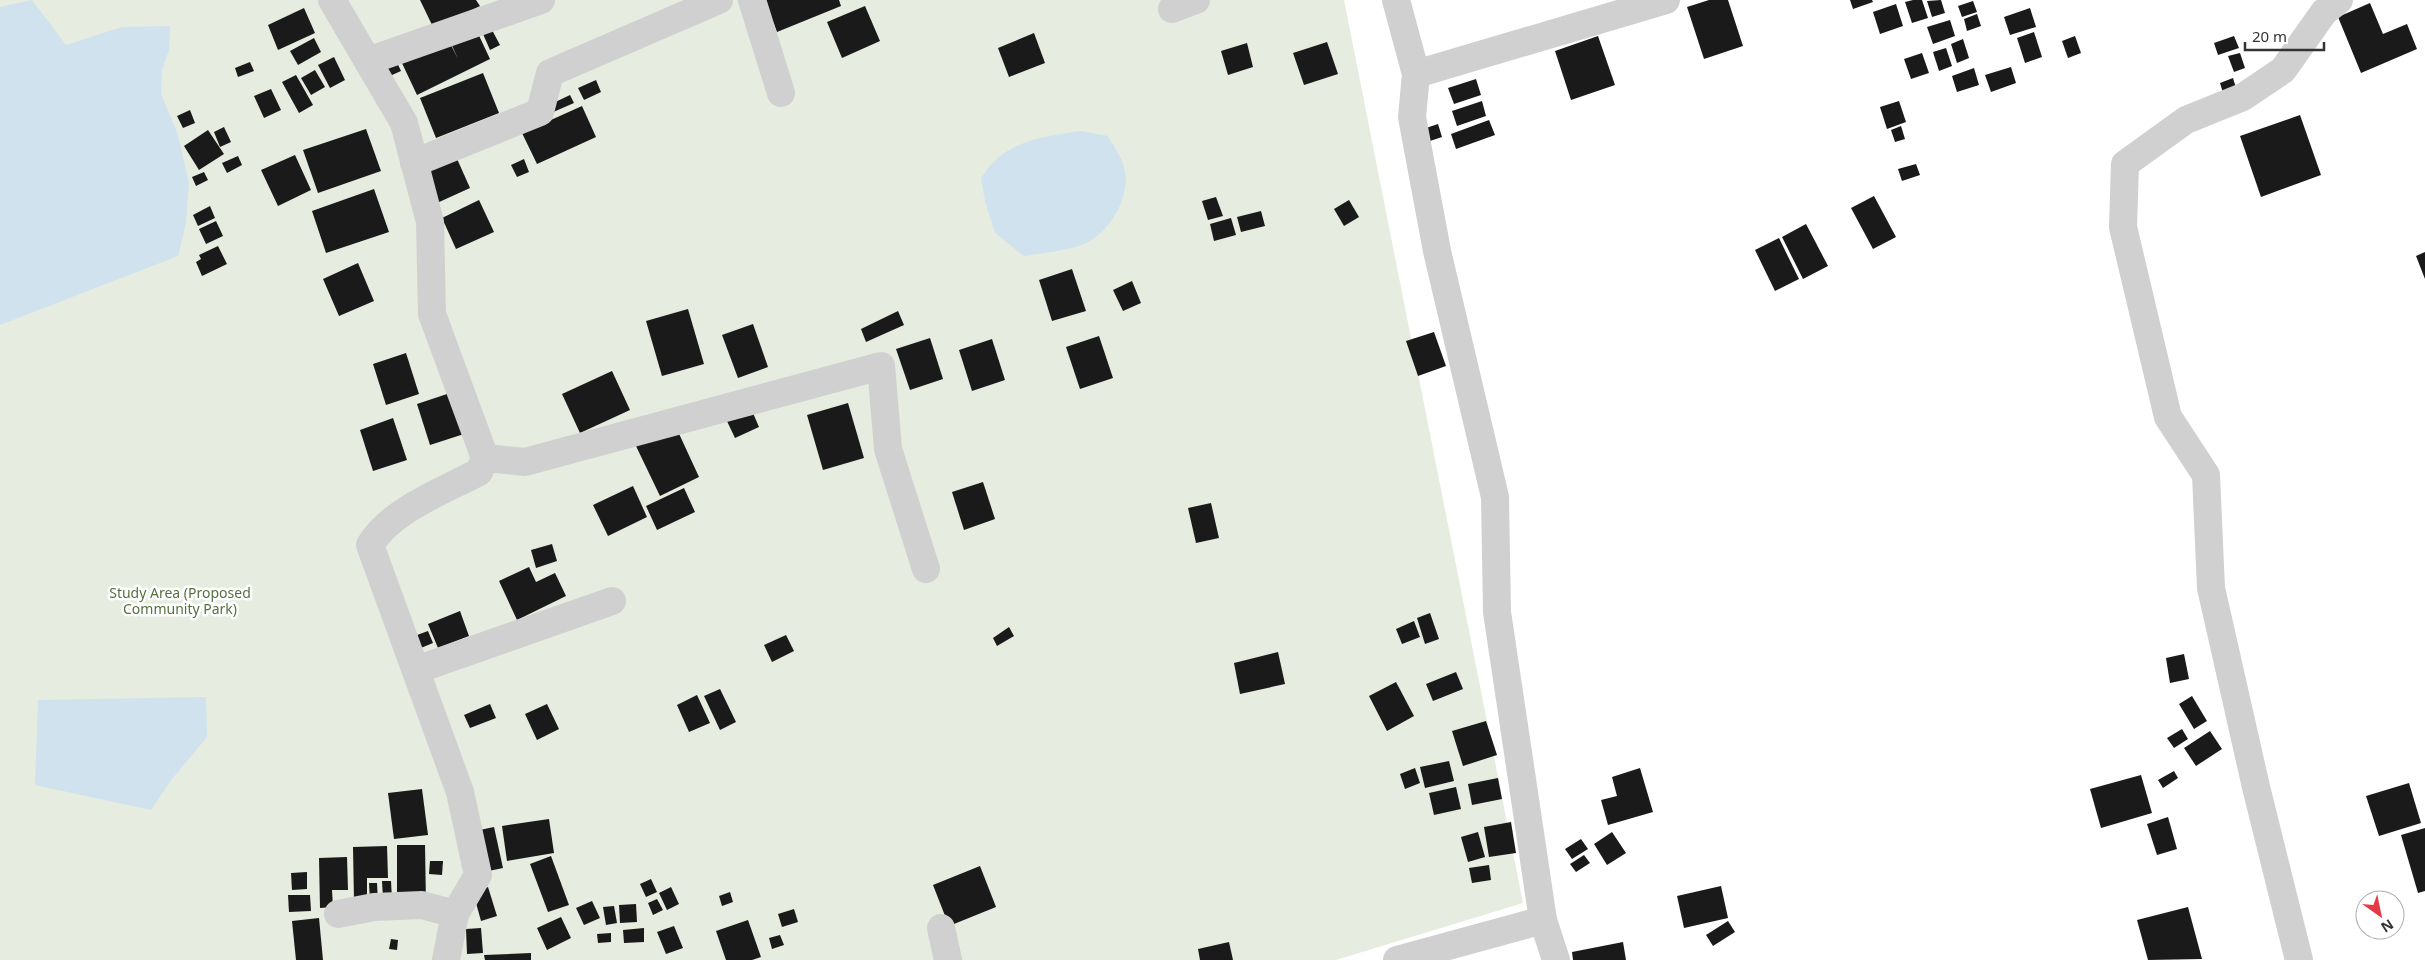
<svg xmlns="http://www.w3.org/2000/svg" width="2425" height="960" font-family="'Noto Sans',sans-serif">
	<rect width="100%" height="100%" fill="#fff"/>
	<path fill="#e6ecdf" d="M0 0H1344L1523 903 1336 960H0Z"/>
	<g fill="#cfe2ee">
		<path d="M32 0 66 45 122 27 170 26 169 50 162 70 161 94 177 132 189 183 186 223 178 256 0 325V7Z"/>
		<path d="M1080 131 1108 136C1113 146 1122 157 1124 167 1132 195 1110 233 1084 244 1065 251 1044 253 1024 256L995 233 985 201 981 178C986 171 992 162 999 157 1021 139 1053 135 1080 131Z"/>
		<path d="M206 697 207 737 172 779 151 810 35 785 38 700Z"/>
	</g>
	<g fill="#1a1a1a">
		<path d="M420 0H476L480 6 434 29Z"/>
		<path d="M765 0H839L841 6 777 32Z"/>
		<path d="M1709 0H1728L1743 46 1704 59 1687 7Z"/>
		<path d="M1850 0H1872L1873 2 1853 9Z"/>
		<path d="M1913 0H1922L1928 18 1912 23 1905 2Z"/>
		<path d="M1941 0 1945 13 1932 17 1927 1Z"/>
		<path d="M1973 1 1977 12 1962 17 1958 6Z"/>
		<path d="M2370 3 2383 34 2407 24 2417 49 2361 73 2338 17Z"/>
		<path d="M1896 4 1903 26 1880 34 1873 12Z"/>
		<path d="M865 6 880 41 842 58 827 22Z"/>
		<path d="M304 8 315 33 278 50 268 25Z"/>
		<path d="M2030 8 2036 27 2010 35 2004 17Z"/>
		<path d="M1977 14 1981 26 1967 31 1964 19Z"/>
		<path d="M1950 20 1955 36 1933 44 1927 27Z"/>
		<path d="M475 27 490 59 417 95 401 61 448 39 458 59 449 39Z"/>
		<path d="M492 30 500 45 490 50 483 34Z"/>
		<path d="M2034 32 2042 57 2025 63 2017 38Z"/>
		<path d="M1034 33 1045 63 1009 77 998 48Z"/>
		<path d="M1598 36 1615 85 1571 100 1555 51Z"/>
		<path d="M2075 36 2081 53 2068 58 2062 41Z"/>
		<path d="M2234 36 2239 48 2218 55 2214 43Z"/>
		<path d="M314 38 321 52 298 65 290 51Z"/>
		<path d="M1963 39 1969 58 1957 63 1951 44Z"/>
		<path d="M1327 42 1338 74 1304 85 1293 53Z"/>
		<path d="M1247 43 1253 67 1228 75 1221 51Z"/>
		<path d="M1946 48 1952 66 1939 71 1933 52Z"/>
		<path d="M1922 53 1929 73 1911 79 1904 59Z"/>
		<path d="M2240 53 2245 68 2234 72 2228 56Z"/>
		<path d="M394 56 401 71 383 79Z"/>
		<path d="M334 57 345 80 330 88 318 65Z"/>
		<path d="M250 62 254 71 238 77 235 68Z"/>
		<path d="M2011 67 2016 83 1991 92 1985 75Z"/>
		<path d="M1974 68 1979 85 1957 92 1952 76Z"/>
		<path d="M315 70 325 87 311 95 301 78Z"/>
		<path d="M483 73 499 113 436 138 420 98Z"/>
		<path d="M296 75 313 105 299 113 282 82Z"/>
		<path d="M2233 78 2236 88 2223 93 2220 83Z"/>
		<path d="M1476 79 1481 95 1454 104 1448 88Z"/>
		<path d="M596 80 601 92 584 100 578 88Z"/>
		<path d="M271 89 281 110 264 118 254 96Z"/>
		<path d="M570 95 574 103 551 113 547 106Z"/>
		<path d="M1482 101 1486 116 1457 126 1452 111Z"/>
		<path d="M1899 101 1906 122 1887 129 1880 107Z"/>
		<path d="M582 106 596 137 537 164 522 133Z"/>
		<path d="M190 110 195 123 183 128 177 116Z"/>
		<path d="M2300 115 2321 175 2261 197 2240 136Z"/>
		<path d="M1489 120 1495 135 1456 149 1451 134Z"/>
		<path d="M1438 124 1442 137 1421 144 1417 131Z"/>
		<path d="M1901 126 1905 139 1895 142 1891 130Z"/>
		<path d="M224 127 231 142 220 147 214 132Z"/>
		<path d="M366 129 381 171 318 193 303 150Z"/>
		<path d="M208 130 224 154 199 170 184 146Z"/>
		<path d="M454 152 470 188 437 203 420 168Z"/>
		<path d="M295 155 311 190 278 206 261 170Z"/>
		<path d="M238 156 242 165 227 173 222 163Z"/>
		<path d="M524 159 529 172 517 177 511 165Z"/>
		<path d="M1916 164 1920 175 1902 181 1898 169Z"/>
		<path d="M204 172 208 180 196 186 192 177Z"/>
		<path d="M374 189 389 232 326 253 312 211Z"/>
		<path d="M1874 196 1896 237 1873 249 1851 208Z"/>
		<path d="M1216 197 1223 216 1208 220 1202 201Z"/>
		<path d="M479 200 494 232 456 249 442 218Z"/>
		<path d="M1349 200 1359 217 1344 226 1334 209Z"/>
		<path d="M210 206 215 218 198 226 193 215Z"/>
		<path d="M1261 211 1265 226 1241 232 1237 217Z"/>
		<path d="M1231 218 1236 235 1214 241 1210 224Z"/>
		<path d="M216 221 223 236 206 244 199 229Z"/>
		<path d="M1806 224 1828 266 1803 279 1782 237Z"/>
		<path d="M1779 238 1799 279 1775 291 1755 250Z"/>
		<path d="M218 246 227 264 202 276 196 262 201 259 199 255Z"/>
		<path d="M2425 252V279L2416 256Z"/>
		<path d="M358 263 374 301 339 316 323 279Z"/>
		<path d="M1072 269 1086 311 1052 321 1039 280Z"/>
		<path d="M1132 281 1141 303 1123 311 1113 290Z"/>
		<path d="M688 309 704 364 662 376 646 321Z"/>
		<path d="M898 311 904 325 866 342 861 329Z"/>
		<path d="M753 324 768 367 738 378 722 335Z"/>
		<path d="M1434 332 1446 366 1418 376 1406 341Z"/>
		<path d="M1099 336 1113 378 1080 389 1066 347Z"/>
		<path d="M930 338 943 379 910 390 896 349Z"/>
		<path d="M992 339 1005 380 972 391 959 350Z"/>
		<path d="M406 353 419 394 386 405 373 364Z"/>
		<path d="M612 371 630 410 580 433 562 394Z"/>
		<path d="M450 393 464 434 430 445 417 404Z"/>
		<path d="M848 403 864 458 823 470 807 415Z"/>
		<path d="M750 406 759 427 735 438 725 417Z"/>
		<path d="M393 418 407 460 373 471 360 430Z"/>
		<path d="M675 425 699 477 660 496 635 444Z"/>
		<path d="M983 482 995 519 964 530 952 492Z"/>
		<path d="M633 486 647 517 608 536 593 505Z"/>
		<path d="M684 488 695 512 657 530 646 506Z"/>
		<path d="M1211 503 1219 538 1196 543 1188 508Z"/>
		<path d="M552 544 557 561 536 568 531 550Z"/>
		<path d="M529 567 536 582 555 573 566 596 517 620 499 581Z"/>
		<path d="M460 611 469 636 438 648 428 624Z"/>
		<path d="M1430 613 1439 639 1425 644 1417 618Z"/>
		<path d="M1414 621 1420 637 1402 644 1396 629Z"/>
		<path d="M1009 627 1014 636 997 646 993 638Z"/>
		<path d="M428 631 433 643 411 652 406 639Z"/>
		<path d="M786 635 794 651 772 662 764 645Z"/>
		<path d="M1278 652 1285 684 1240 694 1234 663Z"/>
		<path d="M2184 654 2189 679 2170 683 2166 658Z"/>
		<path d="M1456 672 1463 689 1433 701 1426 684Z"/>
		<path d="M1396 682 1414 716 1387 731 1369 696Z"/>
		<path d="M720 689 736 722 720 730 704 696Z"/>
		<path d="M697 695 710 723 689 732 677 705Z"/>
		<path d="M2192 696 2207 721 2194 729 2179 704Z"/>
		<path d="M490 704 496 718 470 728 464 715Z"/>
		<path d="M547 704 559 729 537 740 525 714Z"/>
		<path d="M1486 721 1497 755 1463 766 1452 731Z"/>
		<path d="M2182 729 2188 739 2174 748 2167 738Z"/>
		<path d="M2210 731 2222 749 2196 766 2184 748Z"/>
		<path d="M1449 761 1454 781 1425 788 1420 767Z"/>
		<path d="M1415 768 1420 783 1405 789 1400 774Z"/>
		<path d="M1640 768 1653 812 1608 825 1601 800 1617 796 1612 777Z"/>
		<path d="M2174 771 2178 778 2163 788 2158 780Z"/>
		<path d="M2141 775 2152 813 2101 828 2090 789Z"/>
		<path d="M1498 778 1502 799 1472 805 1468 784Z"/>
		<path d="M2409 783 2421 823 2379 836 2366 796Z"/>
		<path d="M1456 787 1461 809 1434 815 1429 793Z"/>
		<path d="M422 789 428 835 394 839 388 793Z"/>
		<path d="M2168 817 2177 849 2157 855 2147 824Z"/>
		<path d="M549 819 554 853 507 861 502 826Z"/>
		<path d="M1511 822 1516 853 1489 857 1484 827Z"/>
		<path d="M494 827 503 868 484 872 475 831Z"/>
		<path d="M2425 828V891L2418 893 2401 835Z"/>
		<path d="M1478 832 1485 857 1468 862 1461 837Z"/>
		<path d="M1612 832 1626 853 1607 865 1594 844Z"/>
		<path d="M1581 839 1588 849 1572 859 1565 849Z"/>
		<path d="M397 845H425L426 904H397Z"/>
		<path d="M387 846 388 878H367V900L354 901 353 847Z"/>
		<path d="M1584 855 1590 863 1576 872 1570 864Z"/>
		<path d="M551 856 569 905 548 912 530 864Z"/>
		<path d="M347 857 348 890H332L333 907 320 908 319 858Z"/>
		<path d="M430 861H443L442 875 429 874Z"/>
		<path d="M1489 865 1491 880 1472 883 1469 868Z"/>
		<path d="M980 866 996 907 949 926 933 885Z"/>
		<path d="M307 872V889L292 890 291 873Z"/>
		<path d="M651 879 657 892 646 897 640 884Z"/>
		<path d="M382 881H391L392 899H383Z"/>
		<path d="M369 883H377L378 902H370Z"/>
		<path d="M1721 886 1728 918 1684 928 1677 896Z"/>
		<path d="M488 887 497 916 481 921 473 892Z"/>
		<path d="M671 887 679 904 667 910 659 893Z"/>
		<path d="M730 892 733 902 722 906 719 896Z"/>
		<path d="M288 895H310L311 911 289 912Z"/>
		<path d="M657 899 663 910 653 915 648 903Z"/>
		<path d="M592 901 600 918 584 925 576 908Z"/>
		<path d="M636 904 637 922 620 923 619 905Z"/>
		<path d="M614 906 617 923 606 925 603 907Z"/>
		<path d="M2188 907 2202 959 2148 960 2137 920Z"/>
		<path d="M794 909 798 922 782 927 778 914Z"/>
		<path d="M561 917 571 938 547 950 537 928Z"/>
		<path d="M319 918 323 960H296L292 921Z"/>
		<path d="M748 920 761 957 752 960H726L716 931Z"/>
		<path d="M1728 921 1735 932 1713 946 1706 935Z"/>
		<path d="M674 926 683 948 666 954 657 932Z"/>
		<path d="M481 928 483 953 467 954 466 929Z"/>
		<path d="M644 928V942L624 943 623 930Z"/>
		<path d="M611 933V942L598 943 597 934Z"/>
		<path d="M780 935 784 945 772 949 769 938Z"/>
		<path d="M391 939 398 940 397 950 389 949Z"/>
		<path d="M1229 942 1233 960H1200L1198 949Z"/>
		<path d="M1623 942 1626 960H1573L1572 952Z"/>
		<path d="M531 953V960H485L484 955Z"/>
	</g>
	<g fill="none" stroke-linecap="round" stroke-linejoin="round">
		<g stroke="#d0d0d0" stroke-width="28">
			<path d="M332 0 404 123 430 222 432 314 485 458 479 472C443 491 391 510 370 545L460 792 478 875 455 914 446 960"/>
			<path d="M752 0 781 93"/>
			<path d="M1396 0 1416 74 1412 117 1437 251 1495 497 1497 612 1543 920 1556 960"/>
			<path d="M1172 9 1196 0"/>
			<path d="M368 61 541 0"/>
			<path d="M1416 74 1666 0"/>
			<path d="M414 163 540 112 550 73 719 0"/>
			<path d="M485 458 525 462 881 366 888 449 926 569"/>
			<path d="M416 670 612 601"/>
			<path d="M338 914 374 907 422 905 455 914"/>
			<path d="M941 928 948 960"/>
			<path d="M1397 960 1543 920"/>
			<path d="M2299 960 2256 787 2211 588 2206 475 2168 417 2123 227 2125 164 2186 120 2243 97 2283 70 2324 12 2339 0"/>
		</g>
	</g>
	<g text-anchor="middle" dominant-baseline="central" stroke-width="5" stroke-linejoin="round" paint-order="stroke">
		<g font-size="14" fill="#56703f" stroke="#fff">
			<text x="180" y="592">Study Area (Proposed<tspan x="180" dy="16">Community Park)</tspan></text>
		</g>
	</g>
	<g transform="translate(2380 915) rotate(147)"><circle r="24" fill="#ffffff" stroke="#adadad"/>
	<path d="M0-4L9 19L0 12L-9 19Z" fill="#e63946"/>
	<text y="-8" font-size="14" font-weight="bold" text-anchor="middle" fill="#333333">N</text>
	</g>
	<path d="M2245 42v8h79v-8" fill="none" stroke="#333333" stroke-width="2.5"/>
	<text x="2252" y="42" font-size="15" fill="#333333" stroke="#ffffff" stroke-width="4" paint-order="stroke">20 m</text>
</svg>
